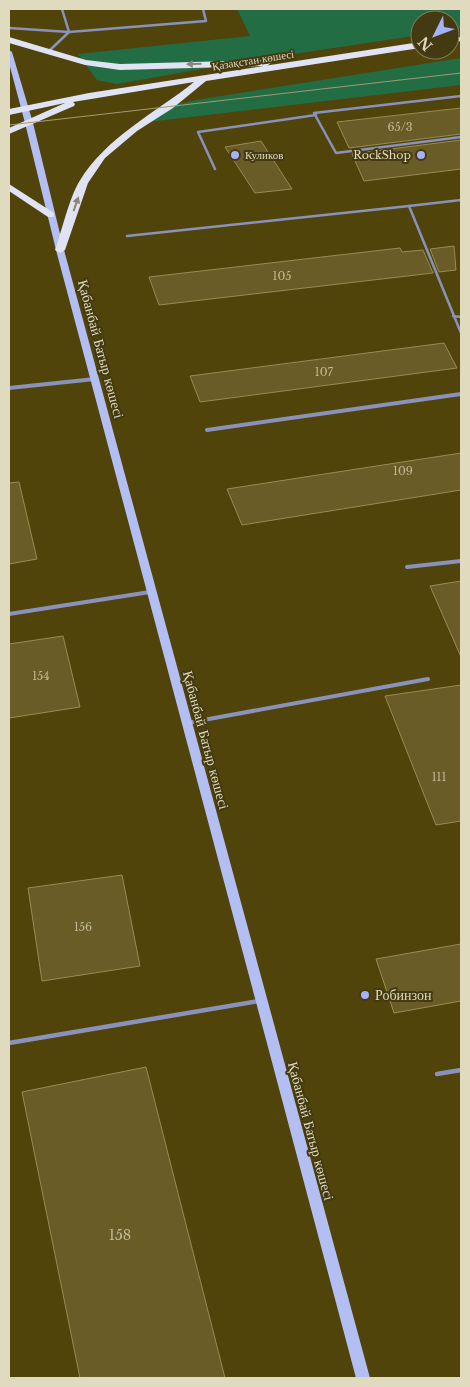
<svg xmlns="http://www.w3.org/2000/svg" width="470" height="1387" font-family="'Libre Baskerville',serif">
	<rect width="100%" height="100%" fill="#51440a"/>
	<g fill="#236d45">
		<path d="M237 9H461V29L450 30V20H420V35L247 61 117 84 97 80 78 54 250 36Z"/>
		<path d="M461 58V85L148 122 170 106 196 100Z"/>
	</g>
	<g fill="#695c27" stroke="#988b55">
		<path d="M461 108V134L349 148 337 122Z"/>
		<path d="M461 140V169L364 181 352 154Z"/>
		<path d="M261 141 292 189 255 193 225 147Z"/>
		<path d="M454 246 456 270 439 272 430 249Z"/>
		<path d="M400 248 402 252 423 250 433 273 159 305 149 277Z"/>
		<path d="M444 343 457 368 200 402 190 376Z"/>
		<path d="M461 453V490L242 525 227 489Z"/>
		<path d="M19 482 37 559 9 564V483Z"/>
		<path d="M461 581V657L430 586Z"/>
		<path d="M63 636 80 707 9 718V644Z"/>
		<path d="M461 685V821L436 825 385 696Z"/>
		<path d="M122 875 140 966 42 981 28 888Z"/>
		<path d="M461 944V1001L394 1013 376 959Z"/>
		<path d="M146 1067 225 1378H80L22 1092Z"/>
	</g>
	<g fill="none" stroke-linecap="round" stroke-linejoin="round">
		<g stroke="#8a92bc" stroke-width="2.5">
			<path d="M9 28 69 32 206 21 203 9"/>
			<path d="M49 51 69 32 62 9"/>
			<path d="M461 96 314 113 336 153 461 137"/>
			<path d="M215 169 198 132 316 115"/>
			<path d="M461 200 409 206 461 333"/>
			<path d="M127 236 409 206"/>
			<path d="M453 316 461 317"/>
		</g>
		<g stroke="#8a92bc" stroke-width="4">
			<path d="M9 388 95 379"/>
			<path d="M207 430 461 394"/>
			<path d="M407 567 461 561"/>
			<path d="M9 614 150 592"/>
			<path d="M187 723 428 679"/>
		</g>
		<g stroke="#8a92bc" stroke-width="4.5">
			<path d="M9 1043 259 1001"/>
			<path d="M437 1074 461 1070"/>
		</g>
		<path fill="#b3bef3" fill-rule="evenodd" d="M9 50 12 52 33 123 64 250 370 1378H356L56 250 25 123 9 63Z"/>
		<g fill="#dfe3f4" fill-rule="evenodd">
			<path d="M9 37 86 60 120 64 267 60 271 63 267 66 120 70 85 65 9 43Z"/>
			<path d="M450 37H461V41L450 43Z"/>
			<path d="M420 42V48L206 81 173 108 137 131 105 158 88 183 65 250 60 253 55 250C62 230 69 199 79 182 106 137 154 114 194 82L73 102 75 104 74 106 9 134V128L65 103 9 115V109L89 93Z"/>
			<path d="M9 184 54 213V217H48L9 191Z"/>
		</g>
		<path stroke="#a39a71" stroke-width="1" d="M9 125 461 73"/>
	</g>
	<defs><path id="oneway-solid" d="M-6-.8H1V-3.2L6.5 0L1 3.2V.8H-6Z" transform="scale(1.25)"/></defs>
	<g fill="#8a8677">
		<use href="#oneway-solid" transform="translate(194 64) rotate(178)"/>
		<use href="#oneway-solid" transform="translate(76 204) rotate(-71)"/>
	</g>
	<g fill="#a4b1fc" stroke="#443a11" stroke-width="2">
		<circle cx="235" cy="155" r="5"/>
		<circle cx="421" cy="155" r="5"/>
		<circle cx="365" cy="995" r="5"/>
	</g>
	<g text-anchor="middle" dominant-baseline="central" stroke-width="4" stroke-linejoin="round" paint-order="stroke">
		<g font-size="11" fill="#e0dabe" stroke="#443a11">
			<text transform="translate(253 60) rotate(-9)">Қазақстан көшесі</text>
		</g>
		<g font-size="11" fill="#c2ba98">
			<text x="400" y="127">65/3</text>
			<text x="282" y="276">105</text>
			<text x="324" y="372">107</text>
			<text x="403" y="471">109</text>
			<text x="41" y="676">154</text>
			<text x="439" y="777">111</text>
			<text x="83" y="927">156</text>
		</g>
		<g font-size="11" fill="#e0dabe" stroke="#443a11" text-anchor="start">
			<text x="245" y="155">Куликов</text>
			<text x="411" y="155" text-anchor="end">RockShop</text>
		</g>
		<g font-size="14" fill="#e0dabe" stroke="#443a11">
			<text transform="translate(101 349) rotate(75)">Қабанбай Батыр көшесі</text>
			<text transform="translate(206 740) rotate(75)">Қабанбай Батыр көшесі</text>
			<text transform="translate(311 1131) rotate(75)">Қабанбай Батыр көшесі</text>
		</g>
		<g font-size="14" fill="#e0dabe" stroke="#443a11" text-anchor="start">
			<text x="375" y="995">Робинзон</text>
		</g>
		<g font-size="14" fill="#c2ba98">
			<text x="120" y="1235">158</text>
		</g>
	</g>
	<rect width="470" height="1387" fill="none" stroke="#e0dabe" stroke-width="20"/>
	<g transform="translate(435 35) rotate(228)"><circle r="24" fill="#443a11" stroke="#827a56"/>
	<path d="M0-4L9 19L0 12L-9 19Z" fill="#a4b1fc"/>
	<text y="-8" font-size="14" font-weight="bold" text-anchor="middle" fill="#e0dabe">N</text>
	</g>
</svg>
